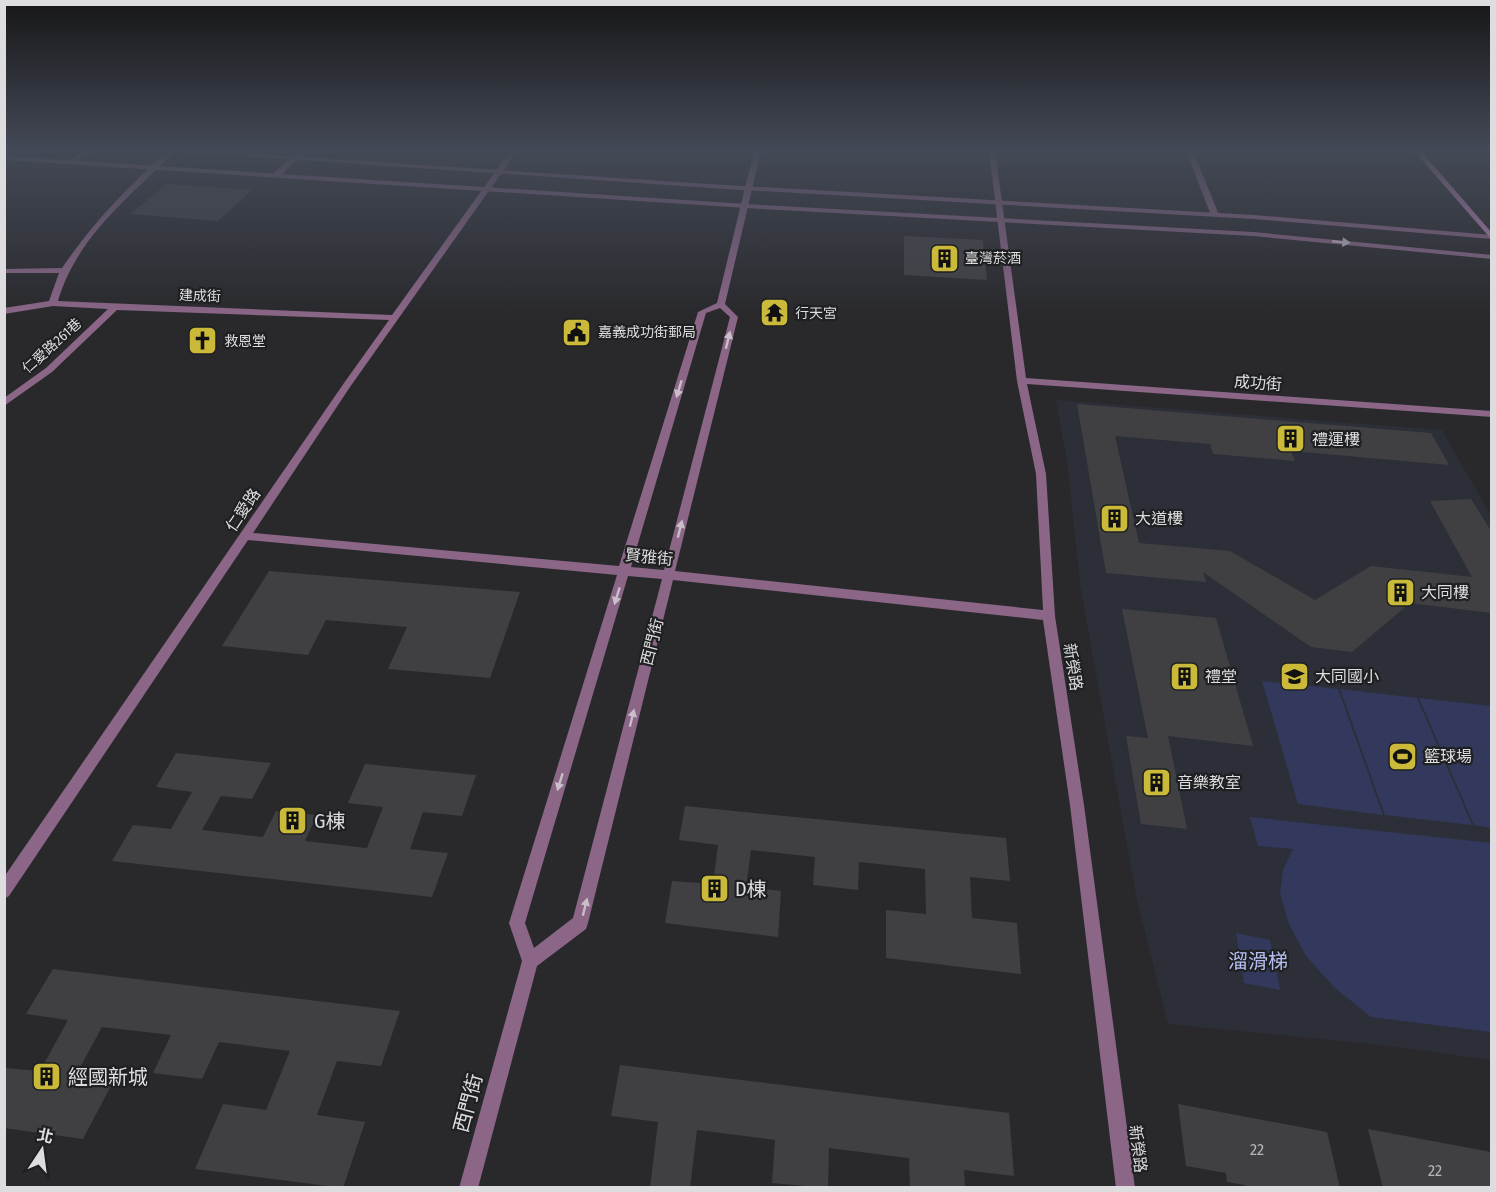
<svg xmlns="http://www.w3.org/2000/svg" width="1496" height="1192" font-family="'Fira Sans Condensed','Noto Sans TC',sans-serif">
	<rect width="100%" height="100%" fill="#29292c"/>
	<path fill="#2d2f38" d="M1056 400 1442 430 1491 516V1060L1390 1046 1168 1024 1137 900 1113 768 1080 584 1068 467Z"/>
	<g fill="#33395c">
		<path d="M1262 681 1338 689 1383 815 1298 804Z"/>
		<path d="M1340 689 1417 698 1472 825 1385 815Z"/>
		<path d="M1419 698 1491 706V828L1474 825Z"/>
		<path d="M1250 817 1491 843V1032L1371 1017 1335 988 1306 956 1289 924 1280 893 1283 870 1293 849 1258 846Z"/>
		<path d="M1236 933 1270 940 1280 990 1244 983Z"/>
	</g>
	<g fill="#404043">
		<path d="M167 184 252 190 218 221 130 214Z"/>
		<path d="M904 236 983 240 987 280 904 275Z"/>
		<path d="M1077 404 1431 433 1449 465 1291 451 1295 461 1213 454 1210 444 1115 436 1139 543 1230 551 1315 600 1371 566 1472 577 1430 501 1471 499 1491 531V613L1410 603 1352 652 1311 647 1203 572 1206 582 1106 573Z"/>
		<path d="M269 571 520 592 490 678 388 669 407 627 326 620 308 655 222 646Z"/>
		<path d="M1122 609 1216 618 1253 746 1168 736 1187 829 1141 824 1126 736 1148 738Z"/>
		<path d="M176 753 271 763 252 799 221 796 202 830 263 837 276 811 317 815 305 841 367 848 383 807 348 803 365 764 476 775 462 816 423 812 410 849 448 853 432 897 112 861 133 825 171 829 192 792 156 787Z"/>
		<path d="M685 806 1006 838 1010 881 970 877 972 918 1017 923 1021 974 886 958V910L926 914 925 869 859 862 858 890 813 885 815 857 751 850 746 887 781 891 778 937 665 923 672 881 713 884 718 845 679 840Z"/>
		<path d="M53 969 400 1011 381 1066 337 1061 317 1115 365 1122 343 1188 195 1169 223 1104 266 1110 290 1051 219 1042 202 1079 153 1073 171 1035 102 1027 76 1075 114 1080 83 1139 4 1128V1068L40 1071 68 1020 26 1014Z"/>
		<path d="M620 1065 1009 1113 1014 1176 964 1170 965 1188H910L909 1158 829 1148 828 1188 772 1183 775 1140 697 1130 690 1188H650L658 1122 611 1116Z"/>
		<path d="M1178 1104 1327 1132 1340 1188H1246L1245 1185 1227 1182 1226 1173 1186 1166Z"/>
		<path d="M1368 1129 1491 1152V1188H1383Z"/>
	</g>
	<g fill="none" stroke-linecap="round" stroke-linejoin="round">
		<g fill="#8b6687" fill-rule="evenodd">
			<path d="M83 151H91L74 163H70V161Z"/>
			<path d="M168 151H175C130 197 77 236 58 301L392 315 510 151H517L350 387 253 533 619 566 698 312 717 303 754 151H761L725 304 738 317 675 571 1043 610 1036 474 1017 381 989 151H995L1026 378 1492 411V417L1027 384 1046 474 1055 616 1084 805 1135 1188H1116L1070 805 1043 620 673 580 588 923 586 929 537 966 478 1188H459L522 961 509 923 617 575 248 540 9 896 4 899V877L344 383 389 320 117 310 52 372 4 406V398L46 368 108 309 53 306 4 314V308L49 301 59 273H4V269L62 268C92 224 128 186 168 151ZM720 308 730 317 664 570 631 567 706 313ZM628 576 662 579 573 918 534 948 525 923Z"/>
			<path d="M298 151H305L280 177H274V173Z"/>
			<path d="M1186 151H1193L1219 215 1218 217 1211 215Z"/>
		</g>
		<g fill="#8b6687" fill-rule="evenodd">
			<path d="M171 151H211L725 185 1254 215 1492 235V239L1254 219 725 189Z"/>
			<path d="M4 156 762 205 1253 232 1492 255V259L1253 236 762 209 4 160Z"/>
		</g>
		<path fill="#c287bd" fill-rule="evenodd" d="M1414 151H1421L1492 233V240Z"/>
	</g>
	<defs><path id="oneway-solid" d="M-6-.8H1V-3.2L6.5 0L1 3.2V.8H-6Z" transform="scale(1.5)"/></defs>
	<g fill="#c8bfc9">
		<use href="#oneway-solid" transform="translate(1341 242) rotate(5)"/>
		<use href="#oneway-solid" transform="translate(728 340) rotate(-76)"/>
		<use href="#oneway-solid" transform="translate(679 389) rotate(107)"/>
		<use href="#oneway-solid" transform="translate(680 529) rotate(-76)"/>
		<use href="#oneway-solid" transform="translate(617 596) rotate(107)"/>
		<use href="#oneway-solid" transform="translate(632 718) rotate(-76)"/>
		<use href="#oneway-solid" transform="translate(560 782) rotate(107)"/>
		<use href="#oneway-solid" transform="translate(585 907) rotate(-76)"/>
	</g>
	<linearGradient id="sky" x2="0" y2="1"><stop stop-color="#171718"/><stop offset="0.47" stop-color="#434956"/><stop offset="1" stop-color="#434956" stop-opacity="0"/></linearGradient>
	<rect width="1496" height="318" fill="url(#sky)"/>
	<defs>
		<symbol id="building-square" viewBox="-11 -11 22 22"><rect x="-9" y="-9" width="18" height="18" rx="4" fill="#cbba39" stroke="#1f2022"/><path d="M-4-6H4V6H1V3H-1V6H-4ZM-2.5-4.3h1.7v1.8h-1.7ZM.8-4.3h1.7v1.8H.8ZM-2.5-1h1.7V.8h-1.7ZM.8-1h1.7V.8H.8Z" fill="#111"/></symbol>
		<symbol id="temple-square" viewBox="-11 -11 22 22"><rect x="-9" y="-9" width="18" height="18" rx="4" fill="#cbba39" stroke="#1f2022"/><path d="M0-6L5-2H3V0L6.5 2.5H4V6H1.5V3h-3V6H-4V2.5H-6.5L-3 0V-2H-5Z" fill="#111"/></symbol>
		<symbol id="civic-square" viewBox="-11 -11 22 22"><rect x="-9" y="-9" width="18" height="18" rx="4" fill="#cbba39" stroke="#1f2022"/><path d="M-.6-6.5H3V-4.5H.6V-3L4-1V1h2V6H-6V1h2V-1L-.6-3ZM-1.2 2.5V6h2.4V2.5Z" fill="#111"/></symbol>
		<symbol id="church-square" viewBox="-11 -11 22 22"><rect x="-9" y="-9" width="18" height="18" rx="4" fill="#cbba39" stroke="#1f2022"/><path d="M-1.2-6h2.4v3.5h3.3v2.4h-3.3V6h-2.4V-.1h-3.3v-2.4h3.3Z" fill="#111"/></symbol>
		<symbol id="school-square" viewBox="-11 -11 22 22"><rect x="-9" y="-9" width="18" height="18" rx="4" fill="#cbba39" stroke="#1f2022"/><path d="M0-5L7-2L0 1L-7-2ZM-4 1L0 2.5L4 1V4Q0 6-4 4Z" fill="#111"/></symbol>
		<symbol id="stadium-square" viewBox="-11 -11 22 22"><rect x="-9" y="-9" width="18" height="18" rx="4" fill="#cbba39" stroke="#1f2022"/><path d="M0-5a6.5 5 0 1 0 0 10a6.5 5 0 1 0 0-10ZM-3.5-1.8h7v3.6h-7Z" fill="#111"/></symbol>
	</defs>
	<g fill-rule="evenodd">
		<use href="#building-square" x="928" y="242" width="33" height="33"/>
		<use href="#temple-square" x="758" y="296" width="33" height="33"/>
		<use href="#civic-square" x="560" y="316" width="33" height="33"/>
		<use href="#church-square" x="186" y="324" width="33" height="33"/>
		<use href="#building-square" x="1274" y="422" width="33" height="33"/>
		<use href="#building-square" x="1098" y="502" width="33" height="33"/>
		<use href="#building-square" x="1384" y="576" width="33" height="33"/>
		<use href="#building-square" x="1168" y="660" width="33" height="33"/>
		<use href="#school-square" x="1278" y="660" width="33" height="33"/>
		<use href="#stadium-square" x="1386" y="740" width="33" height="33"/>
		<use href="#building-square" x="1140" y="766" width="33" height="33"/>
		<use href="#building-square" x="276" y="804" width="33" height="33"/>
		<use href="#building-square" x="698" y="872" width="33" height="33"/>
		<use href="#building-square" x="30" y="1060" width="33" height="33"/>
	</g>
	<g text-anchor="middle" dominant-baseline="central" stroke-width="4.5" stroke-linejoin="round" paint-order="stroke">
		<g font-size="14" fill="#dddddf" stroke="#1f2022" text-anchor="start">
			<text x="965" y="258">臺灣菸酒</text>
			<text x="795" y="313">行天宮</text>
			<text x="598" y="332">嘉義成功街郵局</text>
			<text x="224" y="341">救恩堂</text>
		</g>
		<g font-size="14" fill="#dddddf" stroke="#1f2022">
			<text transform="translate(200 296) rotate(2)">建成街</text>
			<text transform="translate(52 346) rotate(-42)">仁愛路261巷</text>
		</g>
		<g font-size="16" fill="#dddddf" stroke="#1f2022">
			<text transform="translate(1258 383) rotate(4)">成功街</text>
			<text transform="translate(243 510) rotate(-56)">仁愛路</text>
			<text transform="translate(649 557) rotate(6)">賢雅街</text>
			<text transform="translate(652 642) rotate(-76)">西門街</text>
			<text transform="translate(1073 667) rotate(81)">新榮路</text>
			<text transform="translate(1138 1149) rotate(83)">新榮路</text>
		</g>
		<g font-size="16" fill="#dddddf" stroke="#1f2022" text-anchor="start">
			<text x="1312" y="439">禮運樓</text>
			<text x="1135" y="518">大道樓</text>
			<text x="1421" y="592">大同樓</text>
			<text x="1205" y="676">禮堂</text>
			<text x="1315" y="676">大同國小</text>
			<text x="1424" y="756">籃球場</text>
			<text x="1177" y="782">音樂教室</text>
		</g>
		<g font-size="16" fill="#b6b6b8">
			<text x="1257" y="1149">22</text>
			<text x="1435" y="1170">22</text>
		</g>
		<g font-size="20" fill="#dddddf" stroke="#1f2022" text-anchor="start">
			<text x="314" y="821">G棟</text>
			<text x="735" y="889">D棟</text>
			<text x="68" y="1077">經國新城</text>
		</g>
		<g font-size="20" fill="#b6bff2" stroke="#1f2022">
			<text x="1258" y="961">溜滑梯</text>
		</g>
		<g font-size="20" fill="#dddddf" stroke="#1f2022">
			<text transform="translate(468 1103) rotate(-75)">西門街</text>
		</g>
	</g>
	<rect width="1496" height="1192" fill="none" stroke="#dddddf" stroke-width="12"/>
	<g transform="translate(42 1150) rotate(13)" stroke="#1f2022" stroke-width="4.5" paint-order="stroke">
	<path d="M0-4.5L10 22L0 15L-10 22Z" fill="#dddddf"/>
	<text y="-9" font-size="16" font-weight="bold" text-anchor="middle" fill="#dddddf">北</text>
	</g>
</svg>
